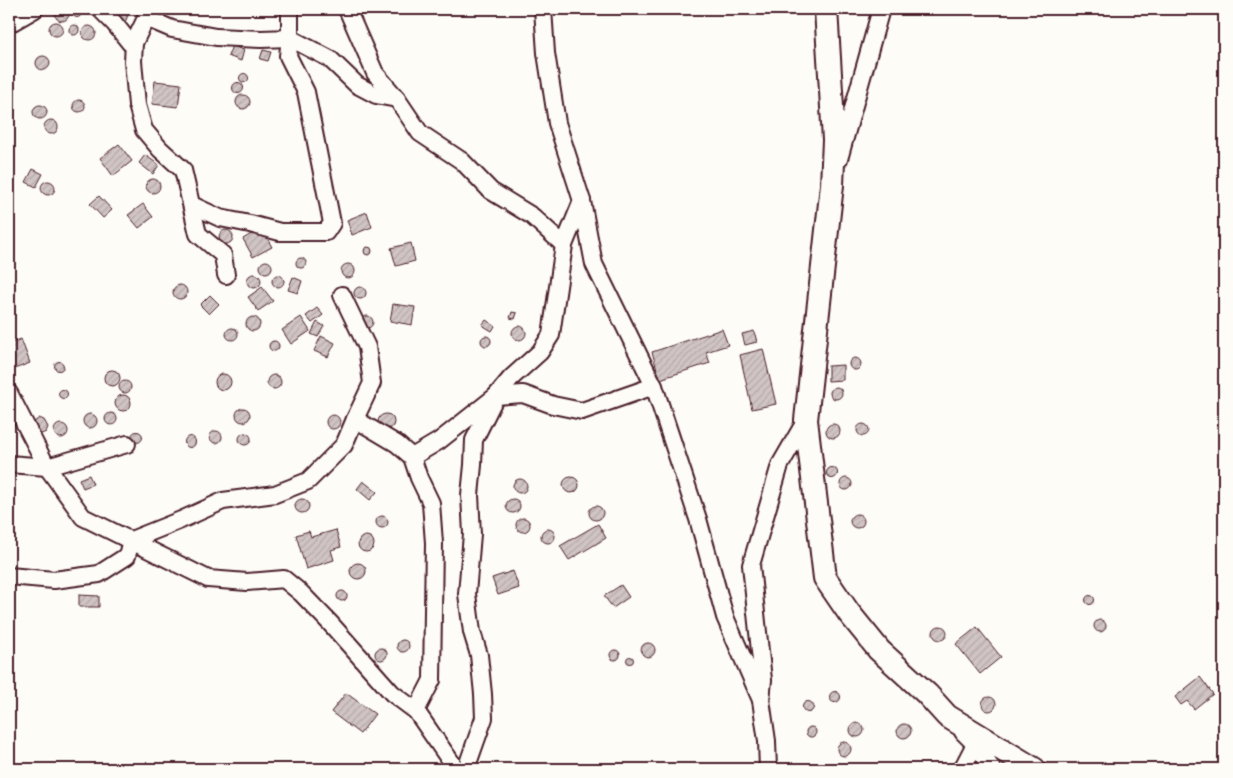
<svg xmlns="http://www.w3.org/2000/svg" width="1233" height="778" font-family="Itim,sans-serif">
	<defs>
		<pattern id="building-hatch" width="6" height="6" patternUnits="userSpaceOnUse" patternTransform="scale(1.25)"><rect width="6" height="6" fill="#d0c5c4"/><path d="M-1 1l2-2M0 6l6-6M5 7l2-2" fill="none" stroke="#b4a9a9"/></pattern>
	</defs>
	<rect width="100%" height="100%" fill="#fdfcf7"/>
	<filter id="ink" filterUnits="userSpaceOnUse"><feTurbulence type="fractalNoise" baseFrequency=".02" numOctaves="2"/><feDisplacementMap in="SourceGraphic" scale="10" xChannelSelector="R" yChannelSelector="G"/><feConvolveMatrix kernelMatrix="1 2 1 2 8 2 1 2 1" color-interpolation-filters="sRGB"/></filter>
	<g filter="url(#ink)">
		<g fill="url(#building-hatch)" stroke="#4a1f2b">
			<circle cx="62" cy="14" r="7"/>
			<circle cx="77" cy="13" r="4.5"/>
			<rect x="84" y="9" width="11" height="5"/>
			<path d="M119 11 128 15 124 25 115 22Z"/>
			<circle cx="56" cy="29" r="7"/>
			<circle cx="74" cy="30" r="5"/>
			<circle cx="89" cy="33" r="7"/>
			<path d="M232 46 244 50 241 61 228 56Z"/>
			<path d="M263 50 271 52 268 61 260 59Z"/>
			<circle cx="43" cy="63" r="7"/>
			<circle cx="244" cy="78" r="4.5"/>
			<path d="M155 81 181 84 178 107 152 104Z"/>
			<circle cx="238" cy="88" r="5.5"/>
			<circle cx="243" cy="102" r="7"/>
			<circle cx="79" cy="106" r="6"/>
			<circle cx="40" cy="112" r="7"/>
			<circle cx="51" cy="127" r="7"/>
			<path d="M119 144 132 161 113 176 100 158Z"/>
			<path d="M145 155 159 165 153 174 139 163Z"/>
			<path d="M33 169 43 174 36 187 26 182Z"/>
			<circle cx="153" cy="186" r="7"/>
			<circle cx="48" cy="188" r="7"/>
			<path d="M99 196 112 210 103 218 90 204Z"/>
			<path d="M143 204 153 217 139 228 128 215Z"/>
			<path d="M367 212 372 227 352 235 347 220Z"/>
			<path d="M261 228 272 247 253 257 243 239Z"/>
			<circle cx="226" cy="237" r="7"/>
			<path d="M411 243 415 261 396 266 391 248Z"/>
			<circle cx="368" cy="251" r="4"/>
			<circle cx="301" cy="263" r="5"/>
			<circle cx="266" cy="267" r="6"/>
			<circle cx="348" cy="271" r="7"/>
			<circle cx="254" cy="281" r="7"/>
			<circle cx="278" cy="281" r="6"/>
			<path d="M293 277 302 281 298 293 288 290Z"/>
			<circle cx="180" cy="292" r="7"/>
			<circle cx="360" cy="293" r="6"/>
			<path d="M262 287 273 301 258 311 248 297Z"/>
			<path d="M210 295 219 304 209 314 200 305Z"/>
			<path d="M393 304 415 307 412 325 390 321Z"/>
			<path d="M9 308 14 311 9 321Z"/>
			<path d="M317 308 323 315 312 323 306 316Z"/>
			<path d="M512 312 517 313 515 319 510 318Z"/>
			<circle cx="367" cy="322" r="6"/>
			<path d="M301 317 310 331 291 344 282 330Z"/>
			<circle cx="253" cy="324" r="7"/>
			<path d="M486 320 495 326 492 331 482 325Z"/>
			<path d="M317 322 324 326 318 337 311 334Z"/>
			<circle cx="519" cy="333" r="7"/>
			<circle cx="232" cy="334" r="6"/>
			<path d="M722 329 728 345 706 352 710 363 660 379 652 352Z"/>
			<path d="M754 331 757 342 745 345 742 334Z"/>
			<path d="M321 336 335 343 328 357 314 351Z"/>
			<circle cx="486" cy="341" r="5"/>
			<path d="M21 339 30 363 9 371V344Z"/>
			<circle cx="274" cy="346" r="5"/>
			<path d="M763 349 776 404 752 409 740 355Z"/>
			<circle cx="855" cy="364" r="6"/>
			<circle cx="59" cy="366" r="4.5"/>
			<path d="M843 365V380L828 381V366Z"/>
			<circle cx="112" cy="378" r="8"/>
			<circle cx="223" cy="382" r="8"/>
			<circle cx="274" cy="382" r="7"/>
			<circle cx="125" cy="387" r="6"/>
			<circle cx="836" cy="393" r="6"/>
			<circle cx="63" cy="394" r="4.5"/>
			<circle cx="123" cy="403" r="8"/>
			<circle cx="243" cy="415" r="7"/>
			<circle cx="111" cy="419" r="6"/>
			<circle cx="90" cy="421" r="7"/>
			<circle cx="386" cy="422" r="8"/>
			<circle cx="333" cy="422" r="7"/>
			<path d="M39 418 44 420 48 427 46 432 39 435 32 424Z"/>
			<circle cx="833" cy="431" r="7"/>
			<circle cx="863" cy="430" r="6"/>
			<circle cx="61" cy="431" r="7"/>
			<circle cx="216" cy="437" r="6"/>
			<circle cx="137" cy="437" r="5.5"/>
			<circle cx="245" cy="439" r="6"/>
			<circle cx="190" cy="442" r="5.5"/>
			<circle cx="832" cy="473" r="5.5"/>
			<path d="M89 475 93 484 83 488 79 479Z"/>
			<circle cx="571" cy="485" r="8"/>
			<circle cx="846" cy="484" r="6"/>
			<circle cx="520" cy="486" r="7"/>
			<path d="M363 481 377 492 370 500 357 489Z"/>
			<circle cx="302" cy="506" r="7"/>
			<circle cx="513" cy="506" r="7"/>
			<circle cx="596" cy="513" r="7"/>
			<circle cx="857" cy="521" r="7"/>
			<circle cx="382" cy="522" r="6"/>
			<circle cx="523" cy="525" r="7"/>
			<path d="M598 524 606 538 569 560 560 546Z"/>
			<circle cx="548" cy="536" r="7"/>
			<path d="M336 530 341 547 331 550 334 560 306 569 296 535 309 531 311 537Z"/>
			<circle cx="366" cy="544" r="8"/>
			<circle cx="358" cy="571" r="8"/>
			<path d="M513 571 519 588 498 595 492 578Z"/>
			<path d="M621 585 629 597 613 608 604 596Z"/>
			<circle cx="342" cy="596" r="5"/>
			<path d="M79 595 99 596V607H79Z"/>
			<circle cx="1090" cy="600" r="4.5"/>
			<circle cx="1100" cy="626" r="6"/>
			<circle cx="940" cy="633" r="7"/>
			<path d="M977 627 1001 657 980 674 956 644Z"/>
			<circle cx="403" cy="646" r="6"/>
			<circle cx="648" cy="650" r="7"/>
			<circle cx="381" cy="654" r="6"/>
			<circle cx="615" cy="655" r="5"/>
			<circle cx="630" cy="660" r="3.5"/>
			<path d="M1200 677 1213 694 1194 709 1187 701 1181 705 1175 697Z"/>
			<circle cx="835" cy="697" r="5.5"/>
			<path d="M346 693 375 714 360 734 331 712Z"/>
			<circle cx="989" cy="704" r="7"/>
			<circle cx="808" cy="707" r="5.5"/>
			<circle cx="857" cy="730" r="7"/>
			<circle cx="904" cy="731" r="7"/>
			<circle cx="811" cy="732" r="5"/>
			<circle cx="844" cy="749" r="7"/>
		</g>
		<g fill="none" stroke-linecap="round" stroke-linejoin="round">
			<defs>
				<g id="street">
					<path d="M100 9 114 23 130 43H134"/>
					<path d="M147 9 146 18 134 43 133 61 137 105 144 130 160 149 183 170 198 234 223 255 226 275"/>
					<path d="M347 9 375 73 397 99"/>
					<path d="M543 9 546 53 557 123 582 201 594 264 654 386 698 519 725 617 761 700"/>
					<path d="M146 18 172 29 216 37 261 39 290 38 330 59 357 85 376 95 397 99 420 133 462 161 491 191 532 216 564 245"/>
					<path d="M9 24 35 9"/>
					<path d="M839 159 881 9"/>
					<path d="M192 205 220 218 250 224 280 232H326L332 223 306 92 288 56 290 38V9"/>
					<path d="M342 295 367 347 372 383 355 419 397 444 412 457 439 441 496 396 523 394 553 405 582 411 654 386"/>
					<path d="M9 393 47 467 83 517 208 579 247 582 284 579 301 593 330 623 392 693 416 711 456 769"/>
					<path d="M412 457 419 478 431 503 434 543 432 680 416 711"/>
					<path d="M9 464 47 467 127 444"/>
					<path d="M9 576 54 580 99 574 127 556 131 540 181 520 223 501 275 494 308 481 344 445 355 419"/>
					<path d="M963 732 975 744 992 769"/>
					<path d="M466 769 484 718 483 694 479 655 472 632 467 594 472 534 470 495 473 465 474 440 496 396 511 378 540 352 551 335 564 245 582 201"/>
					<path d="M768 769 767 741 761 700 763 680 751 565 780 465 806 420"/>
					<path d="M962 769 975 744"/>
				</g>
				<path id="secondary" d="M826 9 834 140 832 185 806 420 825 578 849 613 879 650 927 694 947 716 1034 769"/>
			</defs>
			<use href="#street" stroke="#4a1f2b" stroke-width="20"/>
			<use href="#secondary" stroke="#4a1f2b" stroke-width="26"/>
			<use href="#street" stroke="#fdfcf7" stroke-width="16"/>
			<use href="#secondary" stroke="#fdfcf7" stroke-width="22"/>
		</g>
	</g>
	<rect width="1233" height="778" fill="none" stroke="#fdfcf7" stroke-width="30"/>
	<rect x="15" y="15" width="1203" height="748" fill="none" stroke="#4a1f2b" stroke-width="2" filter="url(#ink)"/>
</svg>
